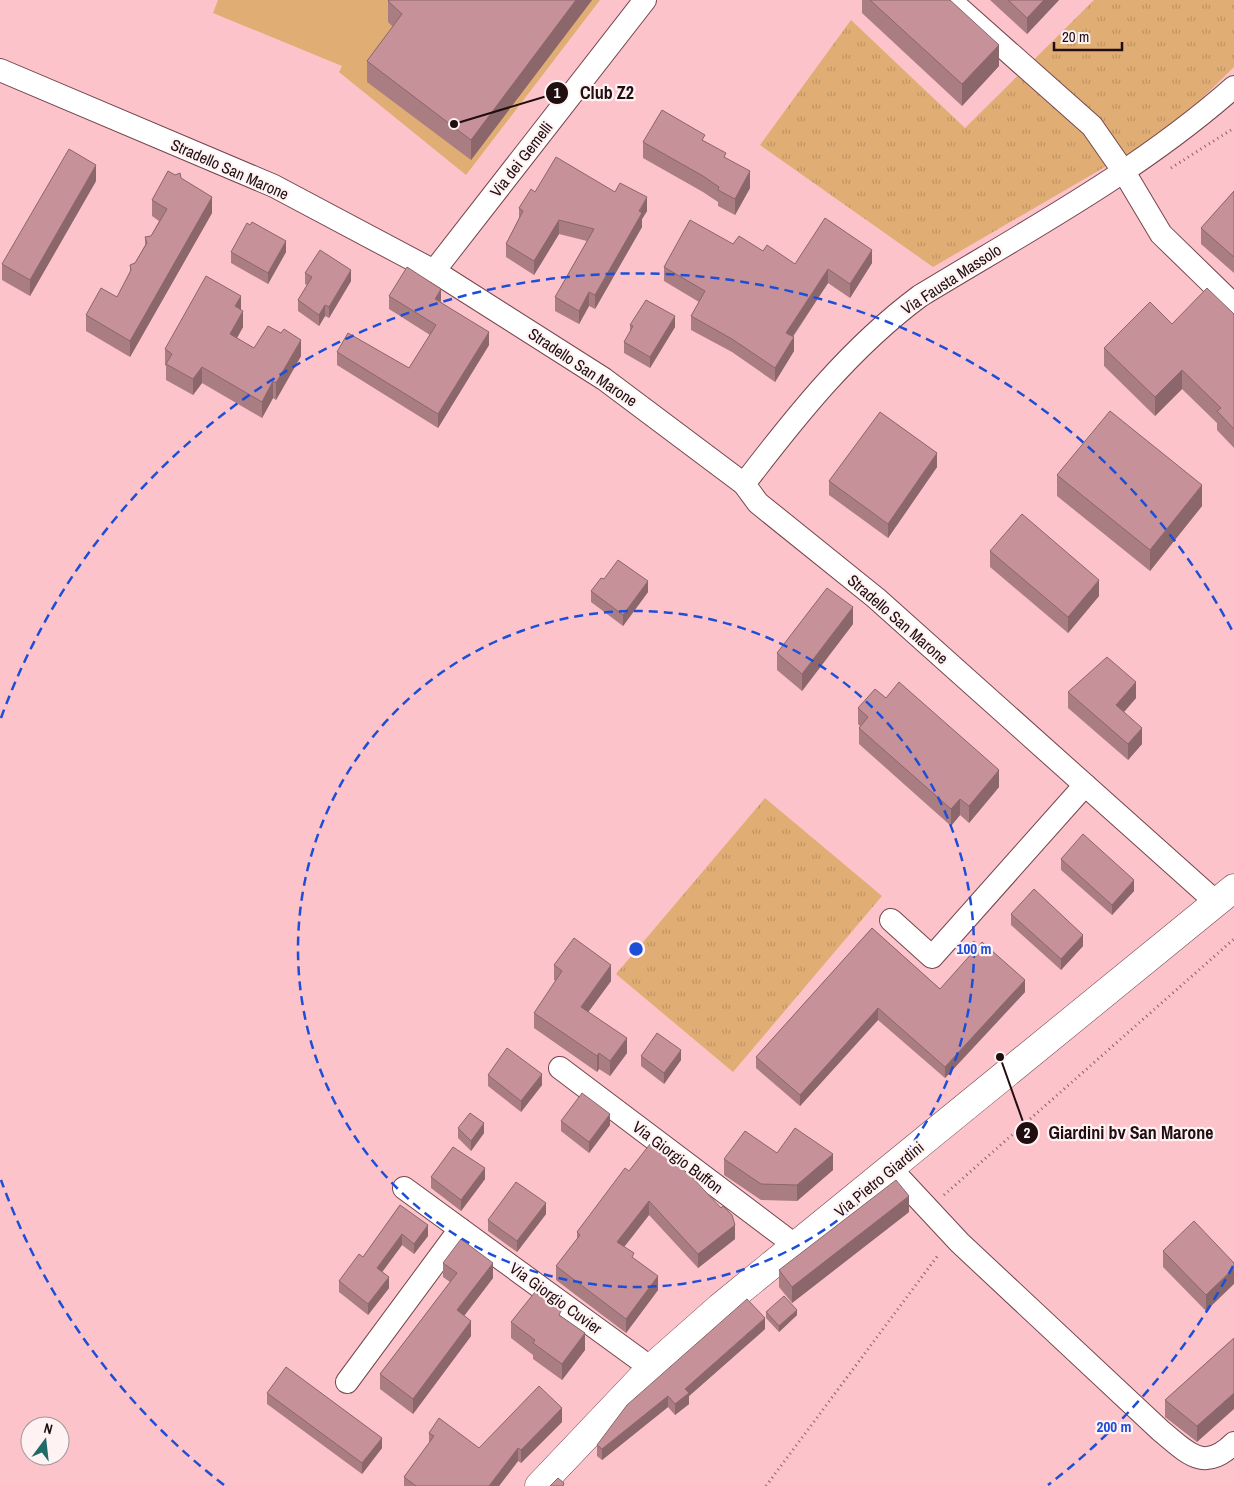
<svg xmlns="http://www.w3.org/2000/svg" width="1234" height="1486" font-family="'Archivo Narrow',sans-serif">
	<defs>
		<pattern id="grass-tufts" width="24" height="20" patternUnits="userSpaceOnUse" patternTransform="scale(1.25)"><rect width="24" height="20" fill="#e0ae74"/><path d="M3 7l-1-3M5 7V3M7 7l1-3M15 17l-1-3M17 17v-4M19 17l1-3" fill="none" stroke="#c09463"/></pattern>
	</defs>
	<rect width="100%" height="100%" fill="#fcc3ca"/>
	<g fill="url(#grass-tufts)">
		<path d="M1094 0H1234V67L1172 128 933 267 760 145 851 20 965 128Z"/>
		<path d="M765 798 882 896 733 1072 616 974Z"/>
	</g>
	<path fill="#e0ae74" d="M218 0H600L466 175 339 72 342 66 213 13Z"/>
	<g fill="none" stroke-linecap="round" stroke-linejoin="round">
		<defs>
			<g id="minor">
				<path d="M950 0 1092 126 1124 172 1161 234 1234 305"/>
				<path d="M0 70 274 186 434 271 604 379 744 484 758 503 876 598 1217 903"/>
				<path d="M434 271 645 0"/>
				<path d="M744 484C796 416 850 348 920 296 1027 231 1139 171 1234 87"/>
				<path d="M891 920 932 957 1085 785"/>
				<path d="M560 1068 796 1246"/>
				<path d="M891 1169 960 1243 1161 1431C1188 1453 1204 1473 1234 1443"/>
				<path d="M404 1188 651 1368"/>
				<path d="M347 1382 460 1229"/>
			</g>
			<path id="major" d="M539 1486 651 1368 720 1307 1234 888"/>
		</defs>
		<use href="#minor" stroke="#74464d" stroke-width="24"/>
		<use href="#major" stroke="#74464d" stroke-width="29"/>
		<g stroke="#866266" stroke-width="3" stroke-dasharray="1 4" stroke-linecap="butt">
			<path d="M1171 168 1234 128"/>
			<path d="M944 1195 1234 939"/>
			<path d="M766 1486 939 1254"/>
		</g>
		<use href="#minor" stroke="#fff" stroke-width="22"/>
		<use href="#major" stroke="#fff" stroke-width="28"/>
	</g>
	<g fill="#aa7d83">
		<path d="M389 0H592L471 160 367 82V61L393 27 388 22V1Z"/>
		<path d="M862 0H950L999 66 962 106 862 13Z"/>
		<path d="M990 0H1059L1027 34Z"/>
		<path d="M705 141 726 158 750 188 735 215 718 206V202L703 192 643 158V142Z"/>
		<path d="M181 178 212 213 130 357 86 331V315L117 297 130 272V265L135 263 145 245V237L151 236 159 221 152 216V200Z"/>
		<path d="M96 181 30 296 2 280V264Z"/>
		<path d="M1234 191V273L1201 244V228Z"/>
		<path d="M535 192 647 211 642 219V227L595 309 589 306 579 324 555 311V297L587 241 559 234 534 275 506 257V244L519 218V208Z"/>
		<path d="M733 244 763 251 795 264 872 263 850 298 828 283 793 337 794 351 775 382 732 352 691 330V316L699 302 664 281V267Z"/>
		<path d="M231 252H286L268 284 231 263Z"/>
		<path d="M305 273 351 281 329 318 325 316 319 326 298 311V300L307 285 305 284Z"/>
		<path d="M389 296 441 302 489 345 438 428 337 365V352L409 368 430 335 389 309Z"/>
		<path d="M241 310 243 327 237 338 254 348 301 356 276 400 273 398 262 418 202 383 193 395 166 380V366L165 365V349Z"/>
		<path d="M1234 314V448L1217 430V423L1182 389 1155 416 1104 366V348L1172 324Z"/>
		<path d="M630 325 675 327 650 368 624 353V342L630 332Z"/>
		<path d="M937 467 888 538 829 495V481Z"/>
		<path d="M1057 475 1202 506 1150 571 1057 496Z"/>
		<path d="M990 551 1099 596 1068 633 990 567Z"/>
		<path d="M591 591 648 592 623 626 591 602Z"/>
		<path d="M853 624 802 691 777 670V653Z"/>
		<path d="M1068 692 1136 698 1124 712 1142 744 1128 760 1068 708Z"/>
		<path d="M886 698 999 787 969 823 960 815 951 826 859 744V728L860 726 858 724V708Z"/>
		<path d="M1061 859 1134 891 1112 915 1061 870Z"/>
		<path d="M1011 914 1083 946 1061 970 1011 925Z"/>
		<path d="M872 928 940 989 1025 992 945 1078 878 1020 800 1106 756 1068V1057Z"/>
		<path d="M554 965 611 981 588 1012 627 1053 610 1076 599 1069 597 1072 534 1028V1013L556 981 554 980Z"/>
		<path d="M641 1056 681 1060 664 1084 641 1066Z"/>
		<path d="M488 1075 542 1085 521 1112 488 1086Z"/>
		<path d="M561 1121 610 1125 589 1153 561 1131Z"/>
		<path d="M458 1128 484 1133 471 1151 458 1138Z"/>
		<path d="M777 1153 833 1170 797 1201 761 1200 724 1175V1159Z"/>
		<path d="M629 1171 735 1239 698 1268 649 1215 624 1247 658 1290 626 1333 556 1280V1266L577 1240V1232Z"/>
		<path d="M431 1177 485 1179 461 1211 431 1188Z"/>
		<path d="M400 1205 428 1236 414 1254 402 1245 382 1272 389 1288 368 1315 339 1292V1281L363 1257Z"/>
		<path d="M909 1212 792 1303 779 1287V1270Z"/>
		<path d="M546 1214 517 1252 488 1231V1220Z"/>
		<path d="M1163 1251 1234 1263 1206 1311 1163 1267Z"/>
		<path d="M443 1263 493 1278 464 1316 471 1336 413 1414 380 1389V1374L450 1282 443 1277Z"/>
		<path d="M766 1312 797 1315 779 1332 766 1318Z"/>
		<path d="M561 1317 585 1350 562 1380 533 1359V1355L511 1338V1322Z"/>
		<path d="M765 1329 689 1396V1404L675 1415 668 1407 602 1460 597 1456V1445Z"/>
		<path d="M1234 1338 1197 1442 1165 1417V1400Z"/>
		<path d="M267 1393 382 1448 362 1474 267 1404Z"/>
		<path d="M562 1422 521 1463 518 1461 499 1486H404V1477L429 1443V1433L479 1448Z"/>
	</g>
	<g fill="#8b666a">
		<path d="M576 0H592L471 160V140Z"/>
		<path d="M1044 0H1059L1027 34V18Z"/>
		<path d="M999 45V66L962 106V84Z"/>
		<path d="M96 165V181L30 296V280Z"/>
		<path d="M750 171V188L735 215V199Z"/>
		<path d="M212 197V213L130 357V341Z"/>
		<path d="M647 197V211L642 219V227L595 309V295Z"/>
		<path d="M559 220V234L534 275V261Z"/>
		<path d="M286 241V252L268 284V273Z"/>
		<path d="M872 250V263L850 298V284Z"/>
		<path d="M828 269V283L786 346V333Z"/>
		<path d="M351 270V281L329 318V307Z"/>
		<path d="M441 289V302L435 299Z"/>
		<path d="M589 292V306L579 324V311Z"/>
		<path d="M241 296V312L235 306Z"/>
		<path d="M325 305V316L319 326V315Z"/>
		<path d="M243 311V327L230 350V334Z"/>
		<path d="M675 316V327L650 368V357Z"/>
		<path d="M489 332V345L438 428V414Z"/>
		<path d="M794 337V351L775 382V368Z"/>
		<path d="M301 340V356L276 400V383Z"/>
		<path d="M202 367V383L193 395V379Z"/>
		<path d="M1182 370V389L1155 416V397Z"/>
		<path d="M273 381V398L262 418V402Z"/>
		<path d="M937 453V467L888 538V524Z"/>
		<path d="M1202 485V506L1150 571V550Z"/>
		<path d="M1099 580V596L1068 633V617Z"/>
		<path d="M648 581V592L623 626V615Z"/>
		<path d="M853 607V624L802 691V674Z"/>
		<path d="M1136 682V698L1116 721V705Z"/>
		<path d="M1142 728V744L1128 760V744Z"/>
		<path d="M999 770V787L969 823V806Z"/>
		<path d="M960 799V815L951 826V809Z"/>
		<path d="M1134 880V891L1112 915V905Z"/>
		<path d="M1083 935V946L1061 970V959Z"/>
		<path d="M611 965V981L581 1022V1007Z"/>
		<path d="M1025 980V992L945 1078V1067Z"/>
		<path d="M878 1008V1020L800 1106V1095Z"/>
		<path d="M627 1038V1053L610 1076V1061Z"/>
		<path d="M681 1050V1060L664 1084V1073Z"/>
		<path d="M599 1053V1069L597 1072V1056Z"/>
		<path d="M542 1074V1085L521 1112V1101Z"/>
		<path d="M610 1114V1125L589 1153V1142Z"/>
		<path d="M484 1123V1133L471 1151V1141Z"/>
		<path d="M833 1154V1170L797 1201V1185Z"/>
		<path d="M485 1168V1179L461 1211V1200Z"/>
		<path d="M909 1196V1212L792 1303V1287Z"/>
		<path d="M649 1201V1215L617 1256V1242Z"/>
		<path d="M546 1203V1214L517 1252V1241Z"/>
		<path d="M428 1225V1236L414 1254V1244Z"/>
		<path d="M735 1225V1239L698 1268V1254Z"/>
		<path d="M402 1234V1245L377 1279V1268Z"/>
		<path d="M493 1263V1278L457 1325V1310Z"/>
		<path d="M1234 1268V1284L1206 1311V1295Z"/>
		<path d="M658 1276V1290L626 1333V1319Z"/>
		<path d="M389 1277V1288L368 1315V1304Z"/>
		<path d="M797 1310V1315L779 1332V1326Z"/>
		<path d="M765 1318V1329L689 1396V1404L675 1415V1404L685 1389Z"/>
		<path d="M471 1321V1336L413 1414V1399Z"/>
		<path d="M585 1333V1350L562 1380V1364Z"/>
		<path d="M1234 1393V1409L1197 1442V1426Z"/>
		<path d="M668 1396V1407L602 1460V1449Z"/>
		<path d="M562 1408V1422L521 1463V1450Z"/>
		<path d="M382 1438V1448L362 1474V1463Z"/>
		<path d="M518 1448V1461L499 1486H489Z"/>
	</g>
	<g fill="#c69198" stroke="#8b666a">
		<path d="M389 0H576L471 140 367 61 402 14 388 1Z"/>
		<path d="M870 0H950L999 45 962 84Z"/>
		<path d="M1008 0H1044L1027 18Z"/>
		<path d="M662 110 705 135 702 140 726 153 724 157 750 171 735 199 718 190 719 187 703 176 643 142Z"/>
		<path d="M69 149 96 165 30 280 2 264Z"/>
		<path d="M556 157 615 192 620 183 647 197 639 211 642 213 595 295 589 292 579 311 555 297 594 229 559 220 534 261 506 244 523 211 519 208 531 189 535 192Z"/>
		<path d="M168 171 175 175 180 173 181 178 212 197 130 341 86 315 101 288 117 297 131 270 130 265 135 263 147 243 145 237 151 236 167 209 152 200Z"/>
		<path d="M1234 191V257L1201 228Z"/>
		<path d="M825 218 872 250 850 284 828 269 786 333 794 337 775 368 732 339 691 316 705 291 664 267 690 220 733 244 739 236 763 251 767 245 795 264Z"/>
		<path d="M252 222 286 241 268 273 231 252 247 223 250 225Z"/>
		<path d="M320 250 351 270 329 307 325 305 319 315 298 300 312 277 305 273Z"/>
		<path d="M407 267 441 289 435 299 489 332 438 414 337 352 348 333 409 368 436 325 389 296Z"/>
		<path d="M206 276 241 296 235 306 243 311 230 334 254 348 268 326 281 333 284 329 301 340 276 383 273 381 262 402 202 367 193 379 166 364 172 354 165 349Z"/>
		<path d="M1207 288 1234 314V429L1217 411 1221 408 1182 370 1155 397 1104 348 1150 302 1172 324Z"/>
		<path d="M646 300 675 316 650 357 624 342 633 326 630 325Z"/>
		<path d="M1110 411 1202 485 1150 550 1057 475Z"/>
		<path d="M880 412 937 453 888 524 829 481Z"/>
		<path d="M1022 514 1099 580 1068 617 990 551Z"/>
		<path d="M618 560 648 581 623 615 591 591 601 578 604 579Z"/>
		<path d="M827 588 853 607 802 674 777 653Z"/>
		<path d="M1107 657 1136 682 1116 705 1142 728 1128 744 1068 692Z"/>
		<path d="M899 682 999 770 969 806 960 799 951 809 859 728 868 717 858 708 875 689 886 698Z"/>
		<path d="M1083 834 1134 880 1112 905 1061 859Z"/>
		<path d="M1034 889 1083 935 1061 959 1011 914Z"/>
		<path d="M872 928 940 989 982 942 1025 980 945 1067 878 1008 800 1095 756 1057Z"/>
		<path d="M574 938 611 965 581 1007 627 1038 610 1061 599 1053 597 1056 534 1013 562 971 554 965Z"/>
		<path d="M657 1033 681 1050 664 1073 641 1056Z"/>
		<path d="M507 1048 542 1074 521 1101 488 1075Z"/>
		<path d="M582 1093 610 1114 589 1142 561 1121Z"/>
		<path d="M470 1113 484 1123 471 1141 458 1128Z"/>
		<path d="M795 1128 833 1154 797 1185 761 1184 724 1159 745 1131 777 1153Z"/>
		<path d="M650 1144 690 1175 721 1208 723 1206 732 1215 735 1225 698 1254 649 1201 617 1242 634 1253 632 1257 658 1276 626 1319 556 1266 580 1235 577 1232 625 1168 629 1171Z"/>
		<path d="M453 1147 485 1168 461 1200 431 1177Z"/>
		<path d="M896 1180 909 1196 792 1287 779 1270Z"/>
		<path d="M516 1182 546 1203 517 1241 488 1220Z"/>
		<path d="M400 1205 428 1225 414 1244 402 1234 377 1268 389 1277 368 1304 339 1281 359 1254 363 1257Z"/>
		<path d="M1194 1221 1234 1263V1268L1206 1295 1163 1251Z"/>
		<path d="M461 1239 493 1263 457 1310 471 1321 413 1399 380 1374 457 1273 443 1263Z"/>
		<path d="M535 1292 561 1311 559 1315 585 1333 562 1364 533 1343 535 1340 511 1322Z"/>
		<path d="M784 1296 797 1310 779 1326 766 1312Z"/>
		<path d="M747 1299 765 1318 685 1389 689 1393 675 1404 668 1396 602 1449 597 1445 627 1405Z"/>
		<path d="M1234 1338V1393L1197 1426 1165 1400Z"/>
		<path d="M286 1367 382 1438 362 1463 267 1393Z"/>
		<path d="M539 1386 562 1408 521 1450 518 1448 489 1486H416L404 1477 434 1436 429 1433 439 1418 479 1448Z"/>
		<path d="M558 1478 564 1483 563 1486H550Z"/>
	</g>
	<g fill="none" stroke="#1d4ed8" stroke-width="2.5" stroke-dasharray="9 6">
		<circle cx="636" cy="949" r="338"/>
		<path d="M1233 1266A676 676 0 0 1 1048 1485M224 1485A676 676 0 0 1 1 1180M1 718A676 676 0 0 1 1233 632"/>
	</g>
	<g text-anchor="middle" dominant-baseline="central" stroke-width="4.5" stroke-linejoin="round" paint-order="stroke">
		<g font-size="16" fill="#200e11" stroke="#fef2f3">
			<text transform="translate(521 159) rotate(-52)">Via dei Gemelli</text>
			<text transform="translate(230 169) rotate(24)">Stradello San Marone</text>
			<text transform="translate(951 279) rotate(-33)">Via Fausta Massolo</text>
			<text transform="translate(583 367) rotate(34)">Stradello San Marone</text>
			<text transform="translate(898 619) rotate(41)">Stradello San Marone</text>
			<text transform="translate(678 1157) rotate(37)">Via Giorgio Buffon</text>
			<text transform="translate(879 1179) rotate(-39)">Via Pietro Giardini</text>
			<text transform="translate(556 1298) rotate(36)">Via Giorgio Cuvier</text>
		</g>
	</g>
	<circle cx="636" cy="949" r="8" fill="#1d4ed8" stroke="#fef2f3" stroke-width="2.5"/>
	<g font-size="15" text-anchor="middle" font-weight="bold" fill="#1d4ed8" stroke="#fef2f3" stroke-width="4.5" stroke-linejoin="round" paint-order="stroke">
		<text x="974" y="954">100 m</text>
		<text x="1114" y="1432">200 m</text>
	</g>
	<path fill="none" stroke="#200e11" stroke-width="2" d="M454 124L557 93M1000 1057L1027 1133"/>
	<g fill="#200e11" stroke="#fef2f3" stroke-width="2">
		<circle cx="454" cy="124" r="5"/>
		<circle cx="1000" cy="1057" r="5"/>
		<circle cx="557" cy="93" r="12"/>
		<circle cx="1027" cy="1133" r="12"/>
	</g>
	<g font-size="15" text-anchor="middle" font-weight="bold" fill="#fff">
		<text x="557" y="98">1</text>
		<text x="1027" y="1138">2</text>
	</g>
	<g font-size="18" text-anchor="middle" font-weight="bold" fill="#200e11" stroke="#fef2f3" stroke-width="4.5" stroke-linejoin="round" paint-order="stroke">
		<text x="607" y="99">Club Z2</text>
		<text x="1131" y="1139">Giardini bv San Marone</text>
	</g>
	<g transform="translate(45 1441) rotate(15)"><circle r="24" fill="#fef2f3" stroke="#a59799"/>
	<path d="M0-4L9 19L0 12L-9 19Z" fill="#206b67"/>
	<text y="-8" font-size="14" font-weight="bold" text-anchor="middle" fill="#200e11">N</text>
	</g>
	<path d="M1054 42v8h68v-8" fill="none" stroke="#200e11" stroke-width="2.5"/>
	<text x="1062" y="42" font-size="15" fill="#200e11" stroke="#fef2f3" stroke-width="4" paint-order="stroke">20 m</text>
</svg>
